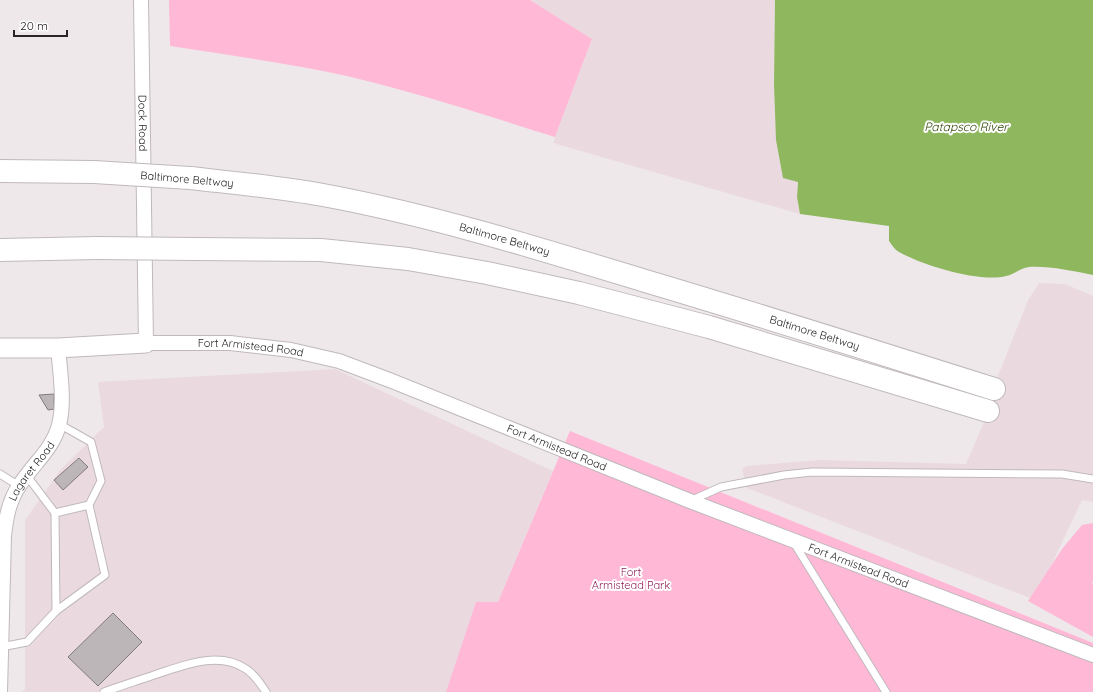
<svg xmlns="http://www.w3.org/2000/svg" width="1093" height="692" font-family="Quicksand,sans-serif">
	<rect width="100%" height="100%" fill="#efe8eb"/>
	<g fill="#eadae0">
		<path d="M530 0H775L774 84 798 182 797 197 800 214 553 143 592 39Z"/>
		<path d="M1039 283 1065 284 1093 296V502L1082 500 1035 600 747 488 742 470 746 466 820 460 966 464 984 422 998 376 1028 300Z"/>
		<path d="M335 369 553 471 460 692H21L25 689V520L61 469 104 427 98 382Z"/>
	</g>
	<g fill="#ffb8d5">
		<path d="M169 0H530L592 39 555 137C478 113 402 87 323 71 272 61 221 54 170 46Z"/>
		<path d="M570 431 1093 643V692H446L476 602H498Z"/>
		<path d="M1093 523V581L1092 583 1093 584V637L1028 601 1062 549 1082 525Z"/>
	</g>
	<path fill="#8fb85e" d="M775 0H1093V275C1072 271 1050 266 1029 267 1021 268 1014 274 1006 276 980 283 922 265 899 252 895 250 892 245 889 241V226L800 214 797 197 798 182 783 178 776 140 774 84Z"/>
	<g fill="#bdb6b8" stroke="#827b7e">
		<path d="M54 394V409L48 410 39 395Z"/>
		<path d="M79 458 88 467 63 490 54 480Z"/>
		<path d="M113 613 142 642 98 686 68 657Z"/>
	</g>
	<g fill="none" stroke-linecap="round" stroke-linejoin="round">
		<defs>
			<g id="lane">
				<path d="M59 424 91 442 101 481 89 505 105 575 56 611 55 513 89 505"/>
				<path d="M0 474 19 486"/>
				<path d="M27 476 55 513"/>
				<path d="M690 501 721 487 784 475 812 472 1062 474 1093 479"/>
				<path d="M794 543 886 692"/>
				<path d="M1 647 27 642 56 611"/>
				<path d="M104 692C120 686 137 681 154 675 182 666 218 650 246 669 255 675 260 683 266 692"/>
			</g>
			<g id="street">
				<path id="s1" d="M141 0 146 343H230L291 350 339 361 392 381 690 501 1093 655"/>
				<path id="s2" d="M0 692 4 536C6 518 9 501 19 486 32 465 53 449 59 425 65 402 60 371 58 348"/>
			</g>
			<path id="secondary" d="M0 348H58L146 343"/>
			<g id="highway">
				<path d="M0 171 94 172"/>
				<path id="s3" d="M190 178C234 183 279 187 323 195 431 215 537 248 642 280 760 315 877 352 994 389"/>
				<path d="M194 249 321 250 408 259 487 273 579 293 709 327 988 411"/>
				<path d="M0 250 97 248"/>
			</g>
		</defs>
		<use href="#lane" stroke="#c0b9bc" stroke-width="9"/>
		<use href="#street" stroke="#c0b9bc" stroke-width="16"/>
		<use href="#secondary" stroke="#c0b9bc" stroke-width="21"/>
		<use href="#highway" stroke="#c0b9bc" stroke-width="24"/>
		<use href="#lane" stroke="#fff" stroke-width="7"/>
		<use href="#street" stroke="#fff" stroke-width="14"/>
		<use href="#secondary" stroke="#fff" stroke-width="19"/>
		<use href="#highway" stroke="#fff" stroke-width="22"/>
		<defs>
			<g id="highway-bridge">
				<path d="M94 172 190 178"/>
				<path d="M97 248 194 249"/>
			</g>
		</defs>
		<use href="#highway-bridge" stroke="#c0b9bc" stroke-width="24" stroke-linecap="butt"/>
		<use href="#highway-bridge" stroke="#fff" stroke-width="22"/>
	</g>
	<g text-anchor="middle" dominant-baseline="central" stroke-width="4" stroke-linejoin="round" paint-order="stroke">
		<g font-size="11" fill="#272526" stroke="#fff">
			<text stroke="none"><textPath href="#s1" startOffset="123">Dock Road</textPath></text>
			<text transform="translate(187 179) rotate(5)">Baltimore Beltway</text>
			<text stroke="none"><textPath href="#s3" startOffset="321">Baltimore Beltway</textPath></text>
			<text stroke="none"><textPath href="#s3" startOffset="645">Baltimore Beltway</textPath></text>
			<text stroke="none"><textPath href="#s1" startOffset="448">Fort Armistead Road</textPath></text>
			<text stroke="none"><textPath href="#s1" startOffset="772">Fort Armistead Road</textPath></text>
			<text stroke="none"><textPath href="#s2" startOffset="228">Lagaret Road</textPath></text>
			<text stroke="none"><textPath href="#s1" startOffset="1096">Fort Armistead Road</textPath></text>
		</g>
		<g font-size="11" fill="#901f5c" stroke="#fff">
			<text x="631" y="572">Fort<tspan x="631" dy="13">Armistead Park</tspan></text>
		</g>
		<g font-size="12" font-style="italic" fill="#2c4500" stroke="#fff">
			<text x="966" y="126">Patapsco River</text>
		</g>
	</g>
	<path d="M14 30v6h53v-6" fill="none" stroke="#272526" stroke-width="2"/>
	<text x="20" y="30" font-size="12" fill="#272526" stroke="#ffffff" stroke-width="3" paint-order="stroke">20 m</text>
</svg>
